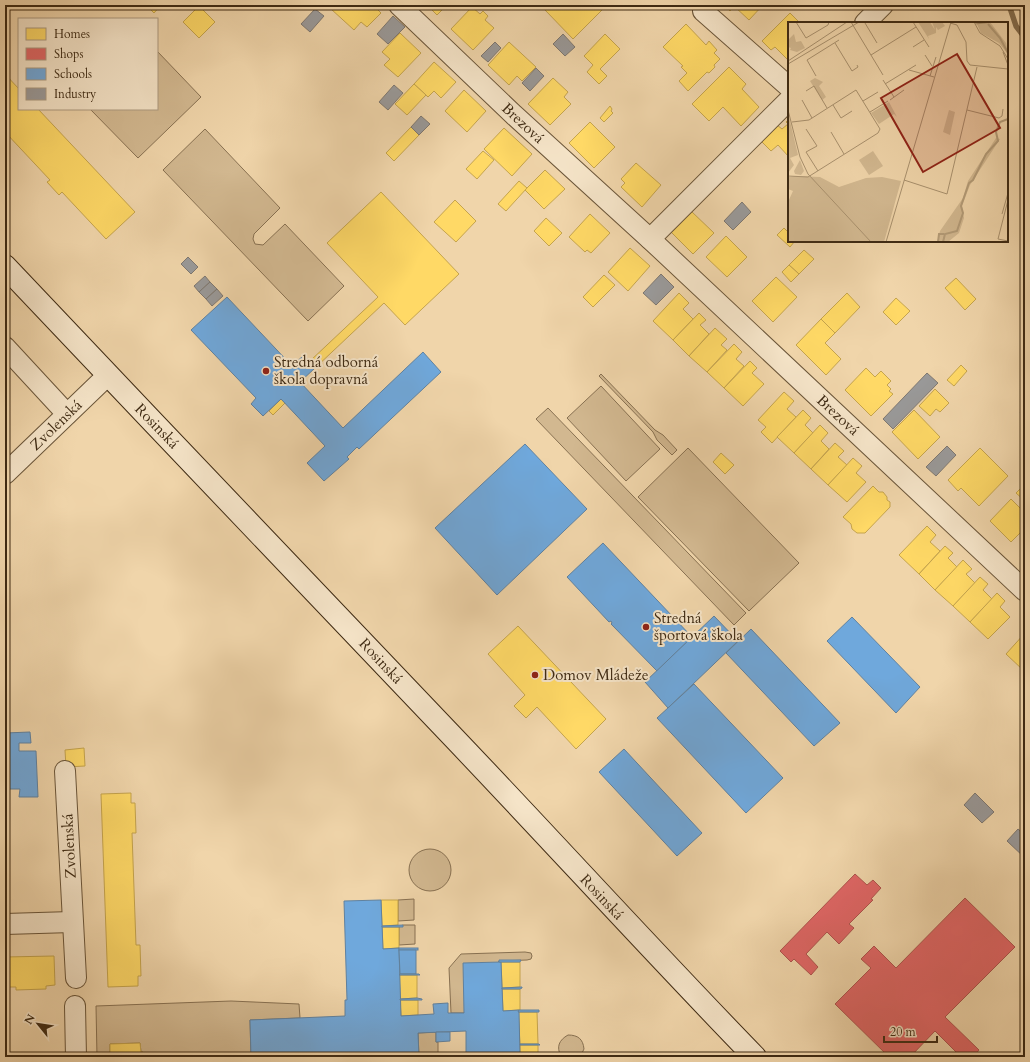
<svg xmlns="http://www.w3.org/2000/svg" width="1030" height="1062" font-family="Cardo,serif">
	<rect width="100%" height="100%" fill="#f0d5aa"/>
	<filter id="stains"><feTurbulence type="fractalNoise" baseFrequency=".005" numOctaves="4"/><feColorMatrix values="0 0 0 0 .2 0 0 0 0 .09 0 0 0 0 .02 0 0 0 .5 -.17"/></filter>
	<radialGradient id="worn" r=".72"><stop offset=".6" stop-color="#630" stop-opacity="0"/><stop offset="1" stop-color="#630" stop-opacity=".3"/></radialGradient>
	<g fill="#d2b890" stroke="#887152">
		<path d="M157 51 201 97 138 158 90 109H157Z"/>
		<path d="M205 129 280 208 254 234 253 239 255 244 263 245 285 224 344 286 308 321 163 170Z"/>
		<path d="M601 374 655 430 663 435 677 450 672 455 657 440 653 432 599 376Z"/>
		<path d="M601 386 660 449 626 481 567 418Z"/>
		<path d="M548 408 746 613 734 625 536 419Z"/>
		<path d="M688 448 799 563 749 611 638 497Z"/>
		<circle cx="430" cy="870" r="21"/>
		<path d="M414 899V920L398 921V900Z"/>
		<path d="M403 925H415V944L399 945V927Z"/>
		<path d="M525 952 531 953 532 956 531 959 527 960 499 961 464 1013H451L449 968 461 954Z"/>
		<path d="M231 1001 299 1004 300 1018 250 1020 251 1057H143V1052H141L140 1043 110 1044V1057H97L96 1006Z"/>
		<path d="M436 1032V1042H438V1057H419L418 1033Z"/>
		<path d="M568 1035C578 1035 583 1039 584 1049L580 1057 561 1056C556 1047 559 1040 568 1035Z"/>
	</g>
	<g fill="#ffd966" stroke="#c5a44d">
		<path d="M146 5H161L154 13Z"/>
		<path d="M335 5H373L381 13 367 27 361 22 354 30 331 9Z"/>
		<path d="M427 5H447L437 15Z"/>
		<path d="M550 5H597L602 10 573 39 545 10Z"/>
		<path d="M724 5H763L749 20 734 6 730 11Z"/>
		<path d="M199 6 215 22 199 38 183 22Z"/>
		<path d="M472 7 480 14 483 11 488 16 485 20 494 28 473 50 451 29Z"/>
		<path d="M790 13 800 23H789V61L775 47 771 50 762 41Z"/>
		<path d="M686 24 706 45 709 41 717 50 714 53 720 59 714 65 715 67 709 73 707 72 688 91 679 81 687 73 681 67 683 66 663 47Z"/>
		<path d="M400 33 421 53 398 77 384 65 390 59 382 52Z"/>
		<path d="M605 34 620 49 600 69 607 76 599 84 587 72 593 65 584 56Z"/>
		<path d="M509 42 536 67 522 81 517 76 509 85 488 65Z"/>
		<path d="M434 62 456 82 441 98 434 91 428 97 414 84Z"/>
		<path d="M729 67 746 84 742 89 759 107 741 126 723 107 709 121 692 104Z"/>
		<path d="M5 74 19 89V109H38L135 212 106 239 62 192 59 195 47 182 50 180 5 132Z"/>
		<path d="M553 78 568 92 564 97 571 104 550 125 528 104Z"/>
		<path d="M414 84 426 95 407 115 395 104Z"/>
		<path d="M464 90 486 111 467 132 445 111Z"/>
		<path d="M610 106 612 109 611 111 613 113 604 122 600 118Z"/>
		<path d="M789 119V157L778 145 771 151 761 141 777 125 782 129 788 124 786 122Z"/>
		<path d="M590 122 615 147 594 168 569 143Z"/>
		<path d="M411 127 419 135 394 161 386 153Z"/>
		<path d="M504 128 532 154 512 176 484 149Z"/>
		<path d="M483 151 494 160 477 179 466 169Z"/>
		<path d="M636 163 661 185 642 207 621 187 625 183 621 179Z"/>
		<path d="M545 170 565 189 544 209 525 190Z"/>
		<path d="M519 181 527 188 506 211 498 204Z"/>
		<path d="M381 192 459 274 405 325 384 303 315 368 310 361 378 297 327 243Z"/>
		<path d="M455 200 476 221 456 242 434 222Z"/>
		<path d="M691 211 714 233 693 254 671 232Z"/>
		<path d="M590 214 610 233 591 253 587 250 585 252 569 237Z"/>
		<path d="M546 218 562 233 549 246 534 231Z"/>
		<path d="M784 228 789 233V241H795L790 247 777 235Z"/>
		<path d="M726 236 747 257 727 277 706 257Z"/>
		<path d="M630 248 650 266 628 291 608 272Z"/>
		<path d="M804 250 814 259 799 274 789 265Z"/>
		<path d="M789 265 799 274 791 282 782 272Z"/>
		<path d="M604 275 615 285 593 307 583 297Z"/>
		<path d="M776 277 797 297 773 322 752 301Z"/>
		<path d="M956 278 976 299 965 310 945 288Z"/>
		<path d="M679 293 689 303 683 309 693 319 673 340 653 321Z"/>
		<path d="M847 293 860 307 835 333 821 319Z"/>
		<path d="M896 298 910 311 896 325 883 312Z"/>
		<path d="M699 313 706 320 700 325 709 334 689 356 673 340Z"/>
		<path d="M821 319 835 333 825 343 841 359 826 375 796 345Z"/>
		<path d="M715 328 727 339 721 345 727 350 707 372 689 356Z"/>
		<path d="M734 344 742 352 736 359 744 366 724 388 707 372Z"/>
		<path d="M750 361 757 368 752 373 764 384 743 406 724 388Z"/>
		<path d="M961 365 967 371 954 386 947 380Z"/>
		<path d="M866 368 875 377 881 371 891 381 887 385 891 389 889 391 893 394 871 416 845 390Z"/>
		<path d="M935 389 949 403 940 412 936 409 930 416 919 406Z"/>
		<path d="M784 392 794 401 787 409 796 417 772 443 761 432 766 427 758 420Z"/>
		<path d="M281 399 285 403 273 415 269 411Z"/>
		<path d="M803 410 811 418 805 425 813 433 794 453 777 437Z"/>
		<path d="M914 410 940 437 918 459 892 432Z"/>
		<path d="M820 425 828 433 821 441 829 449 811 469 794 453Z"/>
		<path d="M835 443 844 451 838 457 847 465 828 485 811 469Z"/>
		<path d="M980 448 1008 476 979 506 961 488 958 491 948 480Z"/>
		<path d="M721 453 734 465 725 474 713 462Z"/>
		<path d="M853 458 862 466 856 473 866 482 847 502 828 485Z"/>
		<path d="M1025 484V501L1016 493Z"/>
		<path d="M873 486 879 492H883L887 497V500L890 502V507L865 533H857L852 529 851 524 843 517Z"/>
		<path d="M1011 499 1025 513V536L1021 532 1011 542 990 521Z"/>
		<path d="M927 526 936 535 930 542 940 551 919 574 899 555Z"/>
		<path d="M945 546 953 553 948 558 957 567 935 590 919 574Z"/>
		<path d="M963 560 972 569 966 574 975 583 953 606 935 590Z"/>
		<path d="M980 577 988 584 983 590 992 599 970 622 953 606Z"/>
		<path d="M997 593 1005 601 1000 607 1010 617 988 639 970 622Z"/>
		<path d="M518 626 606 719 576 749 537 707 526 718 514 706 525 695 488 654Z"/>
		<path d="M1025 633V669L1023 670 1006 654Z"/>
		<path d="M84 748 85 766 66 767 65 750Z"/>
		<path d="M131 793V803H135L136 833H132L136 945H140L141 976H138V986L108 987 101 794Z"/>
		<path d="M381 900H398V925L382 926Z"/>
		<path d="M382 927H399V948L383 949Z"/>
		<path d="M54 956 55 985 46 986V989L16 990V987H5V957Z"/>
		<path d="M501 962H520V987L502 988Z"/>
		<path d="M399 975H417V998L400 999Z"/>
		<path d="M502 989H520V1010L503 1011Z"/>
		<path d="M400 1000H418V1015L401 1016Z"/>
		<path d="M518 1012H537L538 1044H520Z"/>
		<path d="M140 1043 141 1052H143V1057H110V1044Z"/>
		<rect x="520" y="1045" width="18" height="12"/>
	</g>
	<g fill="#e06666" stroke="#af544d">
		<path d="M855 874 867 885 873 880 881 888 871 899 873 900 849 924 854 928 839 944 827 932 806 954 818 967 811 975 794 959 791 962 780 951Z"/>
		<path d="M965 898 1015 947 945 1017 979 1050 973 1057H961L935 1031 910 1057H889L835 1004 871 968 861 959 874 946 896 968Z"/>
	</g>
	<g fill="#6fa8dc" stroke="#6082a0">
		<path d="M227 297 292 366 304 355 315 368 300 382 343 428 423 352 441 372 359 449 357 447 347 457 349 459 324 481 307 463 325 446 281 399 263 416 251 404 256 398 191 330Z"/>
		<path d="M525 444 587 509 497 595 435 528Z"/>
		<path d="M603 543 692 637 657 671 611 624 612 623 611 621 609 622 567 577Z"/>
		<path d="M714 616 738 641 668 708 645 682Z"/>
		<path d="M852 617 920 687 896 713 827 641Z"/>
		<path d="M751 629 840 723 814 746 726 653Z"/>
		<path d="M694 684 783 778 746 813 657 718Z"/>
		<path d="M30 732 31 743H19V751H36L38 797H19L20 789H5V752L8 751V744H5V733Z"/>
		<path d="M624 749 702 833 677 856 599 772Z"/>
		<path d="M381 900 383 949 399 948 401 1016 434 1014 433 1004 448 1003V1013H464L463 963 501 962 503 1011 519 1010 520 1057H466V1031L418 1033 419 1057H251L250 1020 345 1016V1000H347L344 901Z"/>
		<path d="M403 925V927H382V926Z"/>
		<rect x="399" y="948" width="19" height="2"/>
		<path d="M399 950H416V974H400Z"/>
		<path d="M499 960H521L520 962H499Z"/>
		<path d="M400 974H419L420 975H399Z"/>
		<path d="M522 987V988L520 989H502V988Z"/>
		<path d="M417 998 422 999V1000H400V999Z"/>
		<path d="M519 1010H539V1012H518Z"/>
		<path d="M436 1032H450V1041L436 1042Z"/>
		<path d="M520 1044H539L540 1045H520Z"/>
	</g>
	<g fill="#999" stroke="#7e7871">
		<path d="M315 9 324 16 310 32 301 24Z"/>
		<path d="M393 16 405 27 388 44 377 34Z"/>
		<path d="M563 34 575 47 565 56 553 44Z"/>
		<path d="M495 42 501 48 488 62 481 56Z"/>
		<path d="M536 68 544 76 530 91 522 83Z"/>
		<path d="M394 85 403 93 388 110 379 102Z"/>
		<path d="M421 116 430 124 419 135 411 127Z"/>
		<path d="M742 202 751 212 733 230 724 221Z"/>
		<path d="M188 257 198 267 191 274 181 264Z"/>
		<path d="M661 274 674 287 656 305 643 293Z"/>
		<path d="M205 276 210 282 199 292 194 286Z"/>
		<path d="M210 282 217 289 206 299 199 292Z"/>
		<path d="M217 289 223 296 212 306 206 299Z"/>
		<path d="M927 373 938 383 893 429 883 419Z"/>
		<path d="M1025 407V418L1020 413Z"/>
		<path d="M947 446 956 455 936 476 926 467Z"/>
		<path d="M975 793 994 812 982 823 964 805Z"/>
		<path d="M1018 829 1025 835V858L1007 841Z"/>
	</g>
	<g fill="none" stroke-linecap="round" stroke-linejoin="round">
		<path stroke="#846e4f" stroke-width="5.5" d="M1009 5 1016 26 1025 38"/>
		<defs>
			<g id="street">
				<path d="M399 5 514 115 650 239 1025 591"/>
				<path d="M703 11 789 87"/>
				<path d="M865 23 883 5"/>
				<path d="M650 239 789 100"/>
				<path d="M5 347 67 414"/>
				<path d="M5 474 108 375"/>
				<path d="M65 771 76 978"/>
				<path d="M5 924 72 922"/>
				<path d="M75 1006 76 1057"/>
			</g>
			<path id="secondary" d="M5 266C154 424 305 581 454 738 555 844 653 952 755 1057"/>
		</defs>
		<use href="#street" stroke="#6a5539" stroke-width="22"/>
		<use href="#secondary" stroke="#3e2a13" stroke-width="24"/>
		<use href="#street" stroke="#f5e4c8" stroke-width="20"/>
		<use href="#secondary" stroke="#f5e4c8" stroke-width="22"/>
	</g>
	<g fill="#8f2418" stroke="#f5e4c8" stroke-width="1.5">
		<circle cx="266" cy="371" r="4"/>
		<circle cx="646" cy="627" r="4"/>
		<circle cx="535" cy="675" r="4"/>
	</g>
	<g text-anchor="middle" dominant-baseline="central" stroke-width="4" stroke-linejoin="round" paint-order="stroke">
		<g font-size="15" fill="#3e2a13" stroke="#f5e4c8">
			<text transform="translate(523 123) rotate(43)">Brezová</text>
			<text transform="translate(838 415) rotate(43)">Brezová</text>
			<text transform="translate(56 425) rotate(-44)">Zvolenská</text>
			<text transform="translate(157 426) rotate(46)">Rosinská</text>
			<text transform="translate(381 661) rotate(47)">Rosinská</text>
			<text transform="translate(69 846) rotate(-93)">Zvolenská</text>
			<text transform="translate(602 897) rotate(47)">Rosinská</text>
		</g>
		<g font-size="15" fill="#3e2a13" stroke="#f5e4c8" text-anchor="start">
			<text x="274" y="362">Stredná odborná<tspan x="274" dy="17">škola dopravná</tspan></text>
			<text x="654" y="618">Stredná<tspan x="654" dy="17">športová škola</tspan></text>
			<text x="543" y="675">Domov Mládeže</text>
		</g>
	</g>
	<g transform="translate(788 22)">
		<rect width="220" height="220" fill="#f0d5aa"/>
		<path d="M130 0H142L147 8 144 0H154L157 4 150 8 148 5V11L140 14 141 17ZM188 0H202L218 21 220 32 211 21 193 11ZM6 12 8 20 13 19 17 26 9 30 2 28 3 26 0 25V18ZM27 56 35 60 31 64 38 75 34 78 22 59ZM101 80 109 95 106 92 91 102 83 91ZM161 88 167 90 162 113 155 110ZM0 91 10 133 2 136 6 143 0 151ZM208 116 212 117 182 163 174 184 176 196 171 211 160 220H149L152 209 175 176 180 159ZM85 129 95 144 81 153 71 138ZM12 138 16 149 13 153 7 152 6 149ZM8 154 32 155 51 165 78 156 94 155 113 159 96 220H0V180L5 169 0 167V155Z" fill="#d2b890"/>
		<path fill="none" stroke="#b39b77" stroke-width="2" d="M200 2 212 16 220 31M150 220 151 212H156M155 220 157 212 169 209 175 191 173 184 181 161 185 158 198 132 210 119 208 110 212 100 220 97"/>
		<path fill="none" stroke="#a9916e" stroke-width="1" d="M8 0 18 16 40 3 41 0M63 0 95 53M125 0 141 25M186 0 192 11 212 24 220 37M77 1 89 21M162 1 169 3 178 20 179 39 182 43 220 47M187 2 205 0M47 21 64 49 70 45 69 43M125 25 136 18M215 30 220 43M83 33 128 5M137 33 144 44M0 39 59 0M0 42 71 0M121 48 146 55M28 54 19 38 51 18M142 54 148 35M95 58 106 75M97 62 128 43M18 69 26 64 39 86M14 78 24 96M102 78 116 68M75 79 90 70M45 83 53 96 64 89M0 88 12 135 20 152 83 220M179 88 211 96 214 94 215 87M82 90 100 79M18 107 29 124 18 130 30 149M43 110 56 132M0 154 20 155 90 111 92 107 68 68 21 98 4 100M116 158 159 172 189 45M220 178 210 217 220 219M214 192 220 171M98 220 163 0"/>
		<path fill="#8f2418" fill-opacity="0.15" stroke="#8f2418" stroke-width="2" d="M169 32 212 106 135 150 93 76Z"/>
		<rect width="220" height="220" fill="none" stroke="#3e2a13" stroke-width="2"/>
	</g>
	<rect width="1030" height="1062" fill="none" stroke="#f0d5aa" stroke-width="20"/>
	<rect x="6" y="6" width="1018" height="1050" fill="none" stroke="#3e2a13" stroke-width="2"/>
	<rect x="10" y="10" width="1010" height="1042" fill="none" stroke="#3e2a13"/>
	<rect x="18" y="18" width="140" height="92" fill="#f5e4c8" stroke="#ac9a80"/>
	<rect x="26" y="28" width="20" height="12" fill="#ffd966" stroke="#ac9a80"/>
	<text x="54" y="38" font-size="12" fill="#3e2a13">Homes</text>
	<rect x="26" y="48" width="20" height="12" fill="#e06666" stroke="#ac9a80"/>
	<text x="54" y="58" font-size="12" fill="#3e2a13">Shops</text>
	<rect x="26" y="68" width="20" height="12" fill="#6fa8dc" stroke="#ac9a80"/>
	<text x="54" y="78" font-size="12" fill="#3e2a13">Schools</text>
	<rect x="26" y="88" width="20" height="12" fill="#999999" stroke="#ac9a80"/>
	<text x="54" y="98" font-size="12" fill="#3e2a13">Industry</text>
	<g transform="translate(38 1024) rotate(300)" stroke="#f5e4c8" stroke-width="3" paint-order="stroke">
	<path d="M0-3L7 15L0 10L-7 15Z" fill="#3e2a13"/>
	<text y="-6" font-size="11" font-weight="bold" text-anchor="middle" fill="#3e2a13">N</text>
	</g>
	<path d="M884 1036v6h53v-6" fill="none" stroke="#3e2a13" stroke-width="2"/>
	<text x="890" y="1036" font-size="12" fill="#3e2a13" stroke="#f5e4c8" stroke-width="3" paint-order="stroke">20 m</text>
	<rect width="100%" height="100%" filter="url(#stains)"/>
	<rect width="100%" height="100%" fill="url(#worn)"/>
</svg>
